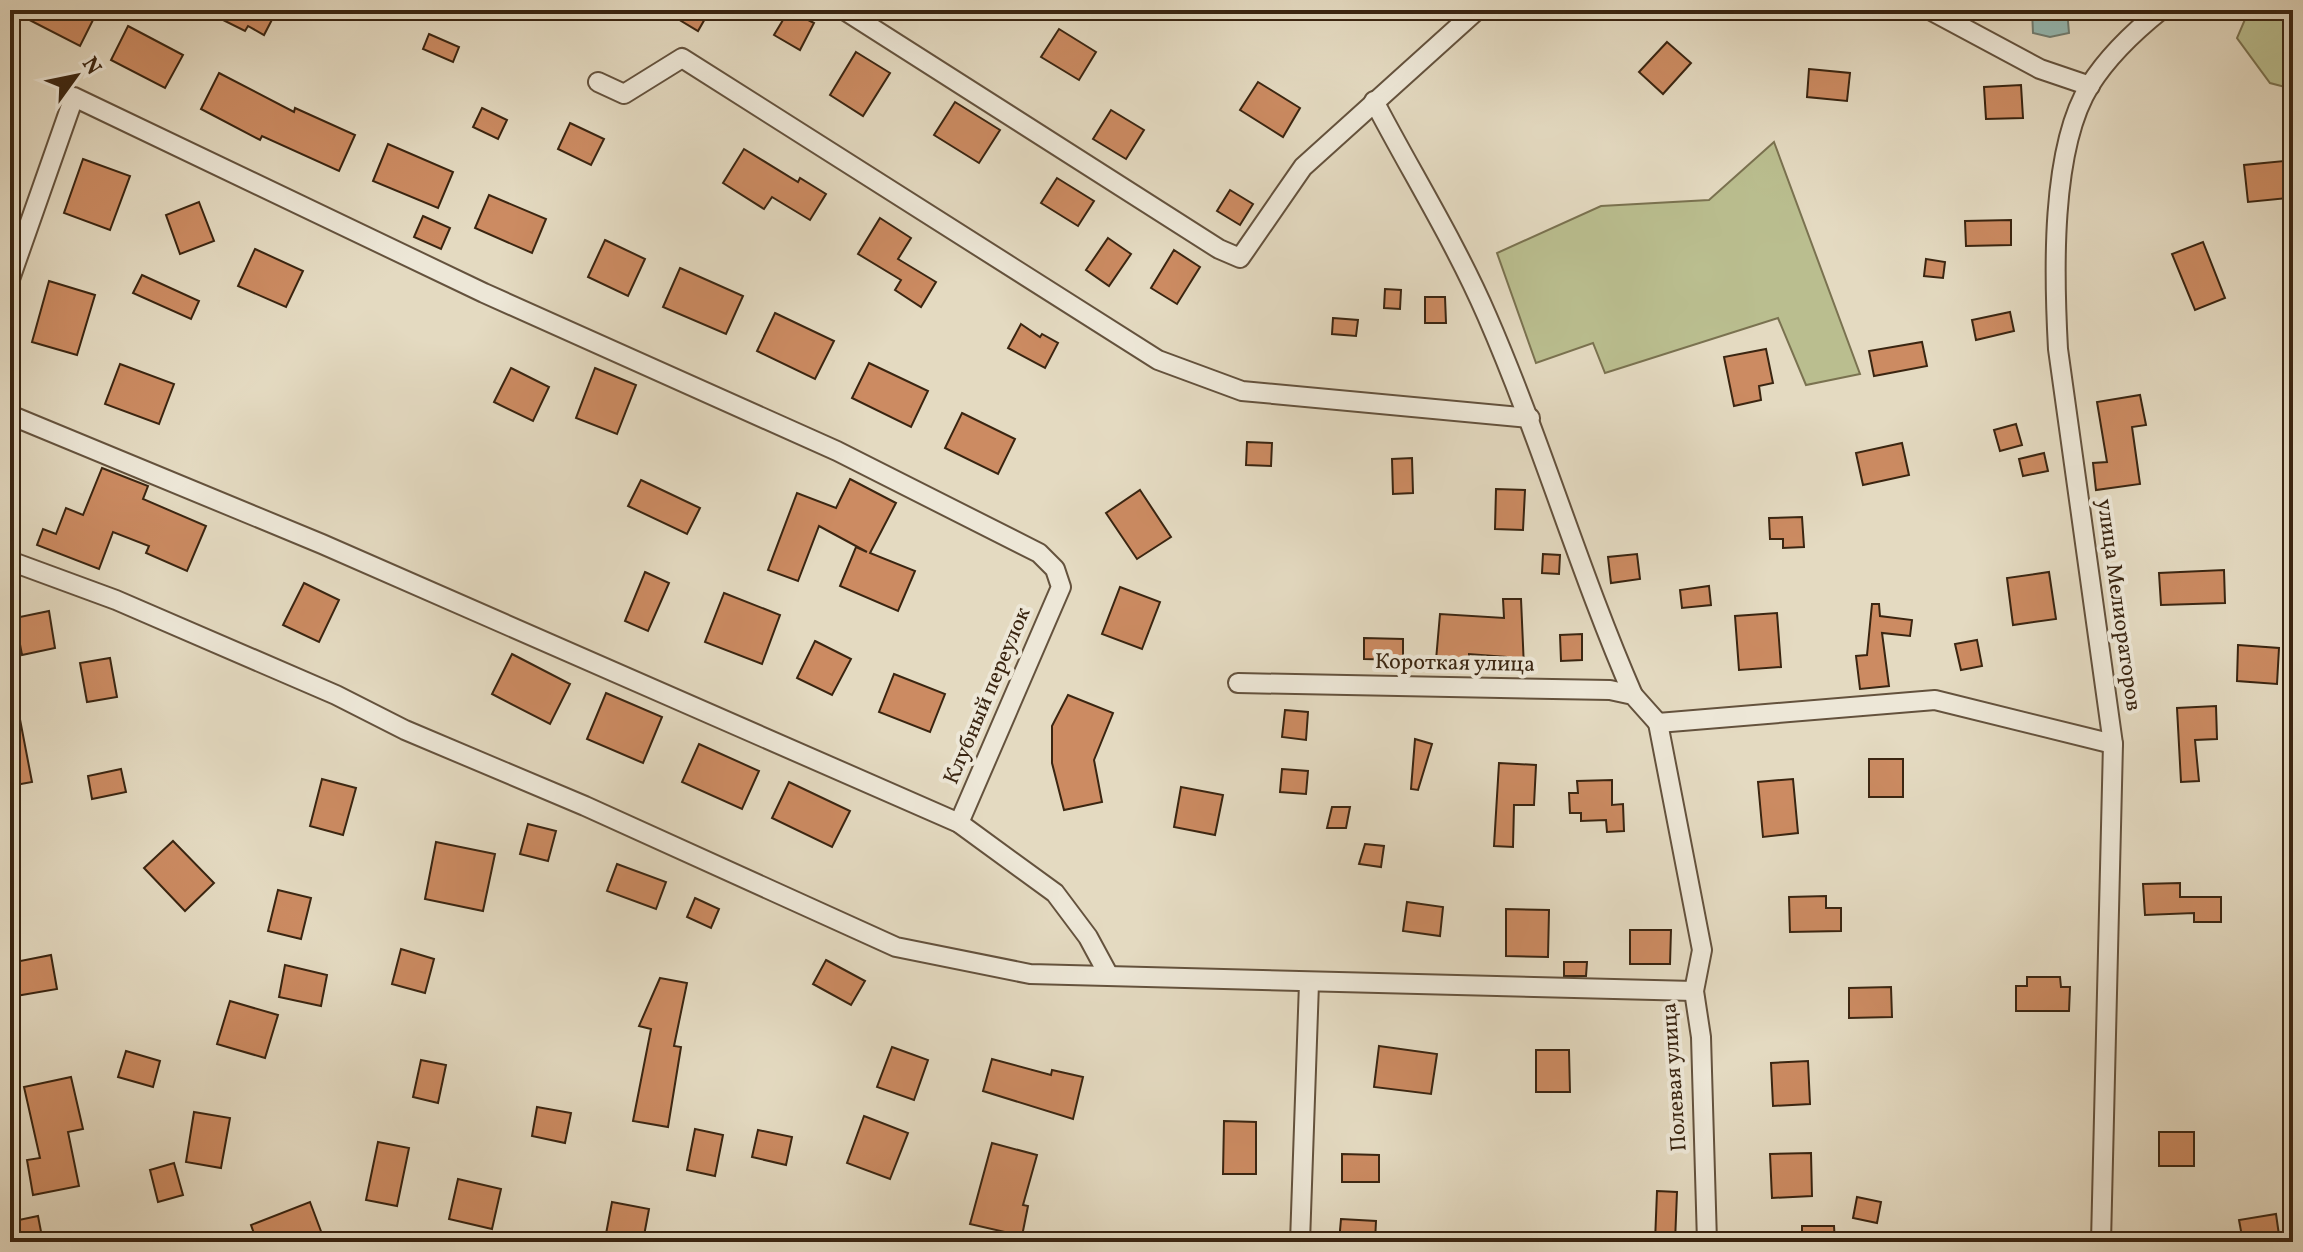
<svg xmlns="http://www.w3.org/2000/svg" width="2303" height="1252" font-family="Vollkorn,serif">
	<rect width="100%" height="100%" fill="#e4dac1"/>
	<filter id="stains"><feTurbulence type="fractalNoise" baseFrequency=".0025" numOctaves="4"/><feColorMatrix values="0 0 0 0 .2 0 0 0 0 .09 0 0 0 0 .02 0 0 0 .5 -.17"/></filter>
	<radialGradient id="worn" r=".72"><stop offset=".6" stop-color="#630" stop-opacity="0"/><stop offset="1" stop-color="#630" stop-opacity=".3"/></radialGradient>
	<g fill="#babe8f" stroke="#7a7250" stroke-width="2">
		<path d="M2249 10H2293V89L2270 83 2237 38Z"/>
		<path d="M1774 142 1860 374 1806 385 1778 318 1605 373 1593 343 1536 363 1497 253 1601 206 1709 200Z"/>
	</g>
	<path fill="#95bab4" stroke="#717e73" stroke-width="2" d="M2032 10H2067L2069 33 2050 37 2033 33Z"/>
	<g fill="#cc8b62" stroke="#3a2511" stroke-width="2">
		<path d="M10 10H98L80 46Z"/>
		<path d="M203 10H277L264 35 248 26 245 31Z"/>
		<path d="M663 10H710L698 31Z"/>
		<path d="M789 10 814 23 800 50 774 35Z"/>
		<path d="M128 26 183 55 165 88 111 60Z"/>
		<path d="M1059 29 1096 52 1079 80 1041 57Z"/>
		<path d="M429 34 459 47 453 62 423 49Z"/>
		<path d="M1667 42 1691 63 1663 94 1639 72Z"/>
		<path d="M856 52 890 73 863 116 830 95Z"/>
		<path d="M1809 69 1850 73 1847 101 1807 97Z"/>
		<path d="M219 73 294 112 295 108 355 135 339 171 262 136 260 140 201 109Z"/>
		<path d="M1258 82 1300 108 1283 137 1240 110Z"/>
		<path d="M2021 85 2023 118 1986 119 1984 87Z"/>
		<path d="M955 102 1000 130 979 163 934 135Z"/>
		<path d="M482 108 507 120 498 139 473 127Z"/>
		<path d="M1111 110 1144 130 1126 159 1093 139Z"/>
		<path d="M570 123 604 139 591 165 558 149Z"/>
		<path d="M388 144 453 172 438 208 373 181Z"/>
		<path d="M744 149 798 182 800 178 826 194 810 220 772 197 764 209 723 183Z"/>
		<path d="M83 159 130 176 110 230 64 213Z"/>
		<path d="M2284 161 2288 198 2248 202 2244 165Z"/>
		<path d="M1057 178 1094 201 1078 226 1041 203Z"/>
		<path d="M1230 190 1253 204 1240 225 1217 211Z"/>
		<path d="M489 195 546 219 532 253 475 228Z"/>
		<path d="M199 202 214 241 180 254 166 215Z"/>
		<path d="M423 216 450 228 441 249 414 237Z"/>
		<path d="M880 218 911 238 898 259 936 282 921 307 895 290 901 280 858 254Z"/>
		<path d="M2011 220V245L1966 246 1965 221Z"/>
		<path d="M1108 238 1131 254 1109 286 1086 270Z"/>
		<path d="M605 240 645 259 628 296 588 277Z"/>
		<path d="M2203 242 2225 298 2195 310 2172 254Z"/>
		<path d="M255 249 303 271 286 307 238 286Z"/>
		<path d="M1174 250 1200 267 1177 304 1151 288Z"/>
		<path d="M1926 259 1945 262 1943 278 1924 276Z"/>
		<path d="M680 268 743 296 726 334 663 307Z"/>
		<path d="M142 275 199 301 191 319 133 293Z"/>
		<path d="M49 281 95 295 77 355 32 342Z"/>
		<path d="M1385 289 1401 290 1400 309 1384 308Z"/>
		<path d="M1425 297H1445L1446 323H1425Z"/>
		<path d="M2010 312 2014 331 1976 340 1972 320Z"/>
		<path d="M775 313 834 341 815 379 757 351Z"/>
		<path d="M1333 318 1358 320 1356 336 1332 334Z"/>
		<path d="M1021 324 1040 337 1042 334 1058 343 1045 368 1008 348Z"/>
		<path d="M1922 342 1927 366 1874 376 1869 351Z"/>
		<path d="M1766 349 1773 383 1759 386 1761 400 1734 406 1724 357Z"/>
		<path d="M869 363 928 391 911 427 852 398Z"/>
		<path d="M120 364 174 384 159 424 105 404Z"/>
		<path d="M511 368 549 387 533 421 494 402Z"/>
		<path d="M595 368 636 385 617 434 576 418Z"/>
		<path d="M2140 395 2146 425 2132 427 2140 484 2096 490 2093 463 2107 462 2097 402Z"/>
		<path d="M962 413 1015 439 998 474 945 448Z"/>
		<path d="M2016 424 2022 445 2000 451 1994 430Z"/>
		<path d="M1247 442 1272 443 1271 466 1246 465Z"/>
		<path d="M1902 443 1909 475 1863 485 1856 453Z"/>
		<path d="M2044 453 2048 471 2023 476 2019 459Z"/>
		<path d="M1412 458 1413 493 1393 494 1392 459Z"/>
		<path d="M102 468 148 486 143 499 206 526 187 571 146 553 149 546 113 532 99 569 37 545 43 529 56 534 66 508 83 515Z"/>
		<path d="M850 479 896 503 870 553 915 571 898 611 840 586 856 547 867 552 819 526 798 581 768 570 797 493 836 508Z"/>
		<path d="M641 480 700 508 687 534 628 506Z"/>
		<path d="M1496 489 1525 490 1523 530 1495 529Z"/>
		<path d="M1140 490 1171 537 1137 559 1106 513Z"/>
		<path d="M1802 517 1804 547 1783 548V539H1770L1769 518Z"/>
		<path d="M1543 554 1560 555 1559 574 1542 573Z"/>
		<path d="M1637 554 1640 579 1611 583 1608 557Z"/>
		<path d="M2224 570 2225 603 2161 605 2159 573Z"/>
		<path d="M645 572 669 583 648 631 625 621Z"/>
		<path d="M2049 572 2056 619 2013 625 2007 578Z"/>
		<path d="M304 583 339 600 319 642 283 625Z"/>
		<path d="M1709 586 1711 605 1682 608 1680 590Z"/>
		<path d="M1120 587 1160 602 1142 649 1102 634Z"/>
		<path d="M724 593 780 615 762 664 705 642Z"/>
		<path d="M1503 599H1521L1524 668 1506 669V657L1469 654V662L1436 660 1440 614 1504 618Z"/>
		<path d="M1872 604H1879L1880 616 1912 620 1910 636 1882 633 1889 686 1860 689 1856 656 1867 655Z"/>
		<path d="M49 611 55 648 22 655 15 618Z"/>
		<path d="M1777 613 1781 667 1739 670 1735 616Z"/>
		<path d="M1582 634V660L1561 661 1560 635Z"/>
		<path d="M1364 638 1403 639V660L1364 659Z"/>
		<path d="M1977 640 1982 666 1961 670 1955 644Z"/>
		<path d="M815 641 851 659 832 695 797 678Z"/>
		<path d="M2238 645 2279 648 2277 684 2237 681Z"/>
		<path d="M512 654 570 684 550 724 492 694Z"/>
		<path d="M110 658 117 697 87 702 80 663Z"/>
		<path d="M894 674 945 694 930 732 879 712Z"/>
		<path d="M606 693 662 717 643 763 587 739Z"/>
		<path d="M1068 695 1113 713 1094 760 1102 802 1064 810 1052 763V726Z"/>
		<path d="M2216 706 2217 739 2195 740 2199 781 2181 782 2177 708Z"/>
		<path d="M18 709 32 782 10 786V710Z"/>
		<path d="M1285 710 1308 712 1306 740 1282 737Z"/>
		<path d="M1415 739 1432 744 1418 790 1411 789Z"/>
		<path d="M699 744 759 771 742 809 682 782Z"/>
		<rect x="1869" y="759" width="34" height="38"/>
		<path d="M1499 763 1536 765 1534 805H1514L1513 847 1494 846Z"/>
		<path d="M121 769 126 792 92 799 88 776Z"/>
		<path d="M1282 769 1308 771 1306 794 1280 792Z"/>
		<path d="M322 779 356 788 343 835 310 826Z"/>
		<path d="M1793 779 1798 833 1763 837 1758 782Z"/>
		<path d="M1612 780V805L1623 804 1624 831 1607 832 1606 820 1581 821V813H1570L1569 793H1578L1577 781Z"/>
		<path d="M789 782 850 811 832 847 772 818Z"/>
		<path d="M1181 787 1223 795 1215 835 1174 827Z"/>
		<path d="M1332 807H1350L1346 828H1327Z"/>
		<path d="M528 824 556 831 548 861 520 854Z"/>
		<path d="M173 841 214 883 185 911 144 868Z"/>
		<path d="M436 842 495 854 483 911 425 899Z"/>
		<path d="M1365 844 1384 846 1381 867 1359 864Z"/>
		<path d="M617 864 666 882 656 909 607 891Z"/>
		<path d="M2180 883V897H2221V922H2194V913L2145 915 2143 884Z"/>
		<path d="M278 890 311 898 301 939 268 931Z"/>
		<path d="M1826 896V908H1841V931L1790 932 1789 897Z"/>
		<path d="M695 898 719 909 711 928 687 917Z"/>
		<path d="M1407 902 1443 907 1440 936 1403 931Z"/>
		<path d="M1506 909 1549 910 1548 957 1506 956Z"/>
		<path d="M1630 930H1671L1670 964H1630Z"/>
		<path d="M401 949 434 959 425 993 392 984Z"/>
		<path d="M51 955 57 989 10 997V963Z"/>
		<path d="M826 960 865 981 851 1005 813 984Z"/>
		<path d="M1564 962H1587L1586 976H1564Z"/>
		<path d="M285 965 327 975 321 1006 279 997Z"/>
		<path d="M2027 977H2060L2061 987H2070L2069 1011H2016V986H2027Z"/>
		<path d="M660 978 687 983 674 1046 681 1047 668 1127 633 1121 651 1029 639 1026Z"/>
		<path d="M1891 987 1892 1017 1849 1018V988Z"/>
		<path d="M230 1001 278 1015 265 1058 217 1044Z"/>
		<path d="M1379 1046 1437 1054 1431 1094 1374 1087Z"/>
		<path d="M892 1047 928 1060 914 1100 877 1087Z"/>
		<path d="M1536 1050H1569L1570 1092H1536Z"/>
		<path d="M126 1051 160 1061 153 1087 118 1077Z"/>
		<path d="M992 1059 1051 1075 1052 1070 1083 1077 1073 1119 983 1091Z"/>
		<path d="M421 1060 446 1065 438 1103 413 1097Z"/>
		<path d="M1808 1061 1810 1104 1773 1106 1771 1063Z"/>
		<path d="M71 1077 83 1129 68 1132 79 1186 33 1195 27 1160 40 1158 24 1087Z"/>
		<path d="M537 1107 571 1113 565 1143 532 1136Z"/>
		<path d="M194 1112 230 1118 221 1168 186 1162Z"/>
		<path d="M864 1116 908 1133 890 1179 847 1163Z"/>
		<path d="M1224 1121 1256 1122V1174H1223Z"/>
		<path d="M695 1129 723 1135 715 1176 687 1170Z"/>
		<path d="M758 1130 792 1137 786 1165 752 1157Z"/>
		<rect x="2159" y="1132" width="35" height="34"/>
		<path d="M378 1142 409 1148 397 1206 366 1200Z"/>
		<path d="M992 1143 1037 1155 1023 1205 1028 1206 1022 1236 970 1224Z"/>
		<path d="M1811 1153 1812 1196 1772 1198 1770 1154Z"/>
		<path d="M1342 1154 1379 1155V1182H1342Z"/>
		<path d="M174 1163 183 1195 158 1202 150 1170Z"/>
		<path d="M458 1179 501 1189 492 1229 449 1219Z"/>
		<path d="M1657 1191 1677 1192 1675 1242H1655Z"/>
		<path d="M1857 1197 1881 1202 1877 1223 1853 1218Z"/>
		<path d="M310 1202 325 1242H257L251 1225Z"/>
		<path d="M612 1202 649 1209 643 1241 606 1234Z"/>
		<path d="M2276 1214 2280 1242H2243L2239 1220Z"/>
		<path d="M38 1216 43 1242H18L14 1221Z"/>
		<path d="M1341 1219 1376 1221 1375 1242H1339Z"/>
		<path d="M1802 1226H1834L1835 1242H1802Z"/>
	</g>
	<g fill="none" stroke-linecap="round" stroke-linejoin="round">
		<defs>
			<g id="minor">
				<path d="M844 10 1219 249 1240 258 1303 167 1477 10"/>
				<path d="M1930 10 2040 69 2090 86"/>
				<path d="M598 82 624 94 682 58 1158 360 1242 391 1530 418"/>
				<path d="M1374 101C1411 172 1455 242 1487 316 1541 440 1579 571 1633 695"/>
				<path d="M10 279 74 97 484 293 837 451 1039 553 1055 569 1061 587 959 823"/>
				<path d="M10 415 322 544 959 823 1055 893 1088 937 1108 974"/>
				<path d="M10 561 116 600 336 695 405 730 585 806 896 947 1030 974 1694 991"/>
				<path d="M1238 683 1610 690 1633 695 1658 723"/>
				<path d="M1658 723 1702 950 1694 991 1701 1037 1707 1242"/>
				<path d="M1658 723 1935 700 2113 744"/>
				<path d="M1300 1242 1309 983"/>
				<path d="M2101 1242 2113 744 2058 349C2054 276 2050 149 2090 85 2107 58 2136 30 2161 10"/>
			</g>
		</defs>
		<use href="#minor" stroke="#64523d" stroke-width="22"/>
		<use href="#minor" stroke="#ede7d7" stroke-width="18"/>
	</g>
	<g text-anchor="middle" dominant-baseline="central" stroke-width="8" stroke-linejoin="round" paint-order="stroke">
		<g font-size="22" fill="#3a2511" stroke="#ede7d7">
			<text transform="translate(2118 605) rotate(82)">улица Мелиораторов</text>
			<text transform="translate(1455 664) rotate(1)">Короткая улица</text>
			<text transform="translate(988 696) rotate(-67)">Клубный переулок</text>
			<text transform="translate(1675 1077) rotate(-94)">Полевая улица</text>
		</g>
	</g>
	<rect width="2303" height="1252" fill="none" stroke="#e4dac1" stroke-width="40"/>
	<rect x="12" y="12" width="2279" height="1228" fill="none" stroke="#3a2511" stroke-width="4"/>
	<rect x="20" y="20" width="2263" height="1212" fill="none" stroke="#3a2511" stroke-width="2"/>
	<g transform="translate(76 76) rotate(57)" stroke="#ede7d7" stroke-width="6" paint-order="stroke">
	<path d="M0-6L14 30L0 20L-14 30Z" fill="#3a2511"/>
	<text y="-12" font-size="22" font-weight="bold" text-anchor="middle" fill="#3a2511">N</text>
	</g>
	<rect width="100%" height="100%" filter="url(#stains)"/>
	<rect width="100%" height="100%" fill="url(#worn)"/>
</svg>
